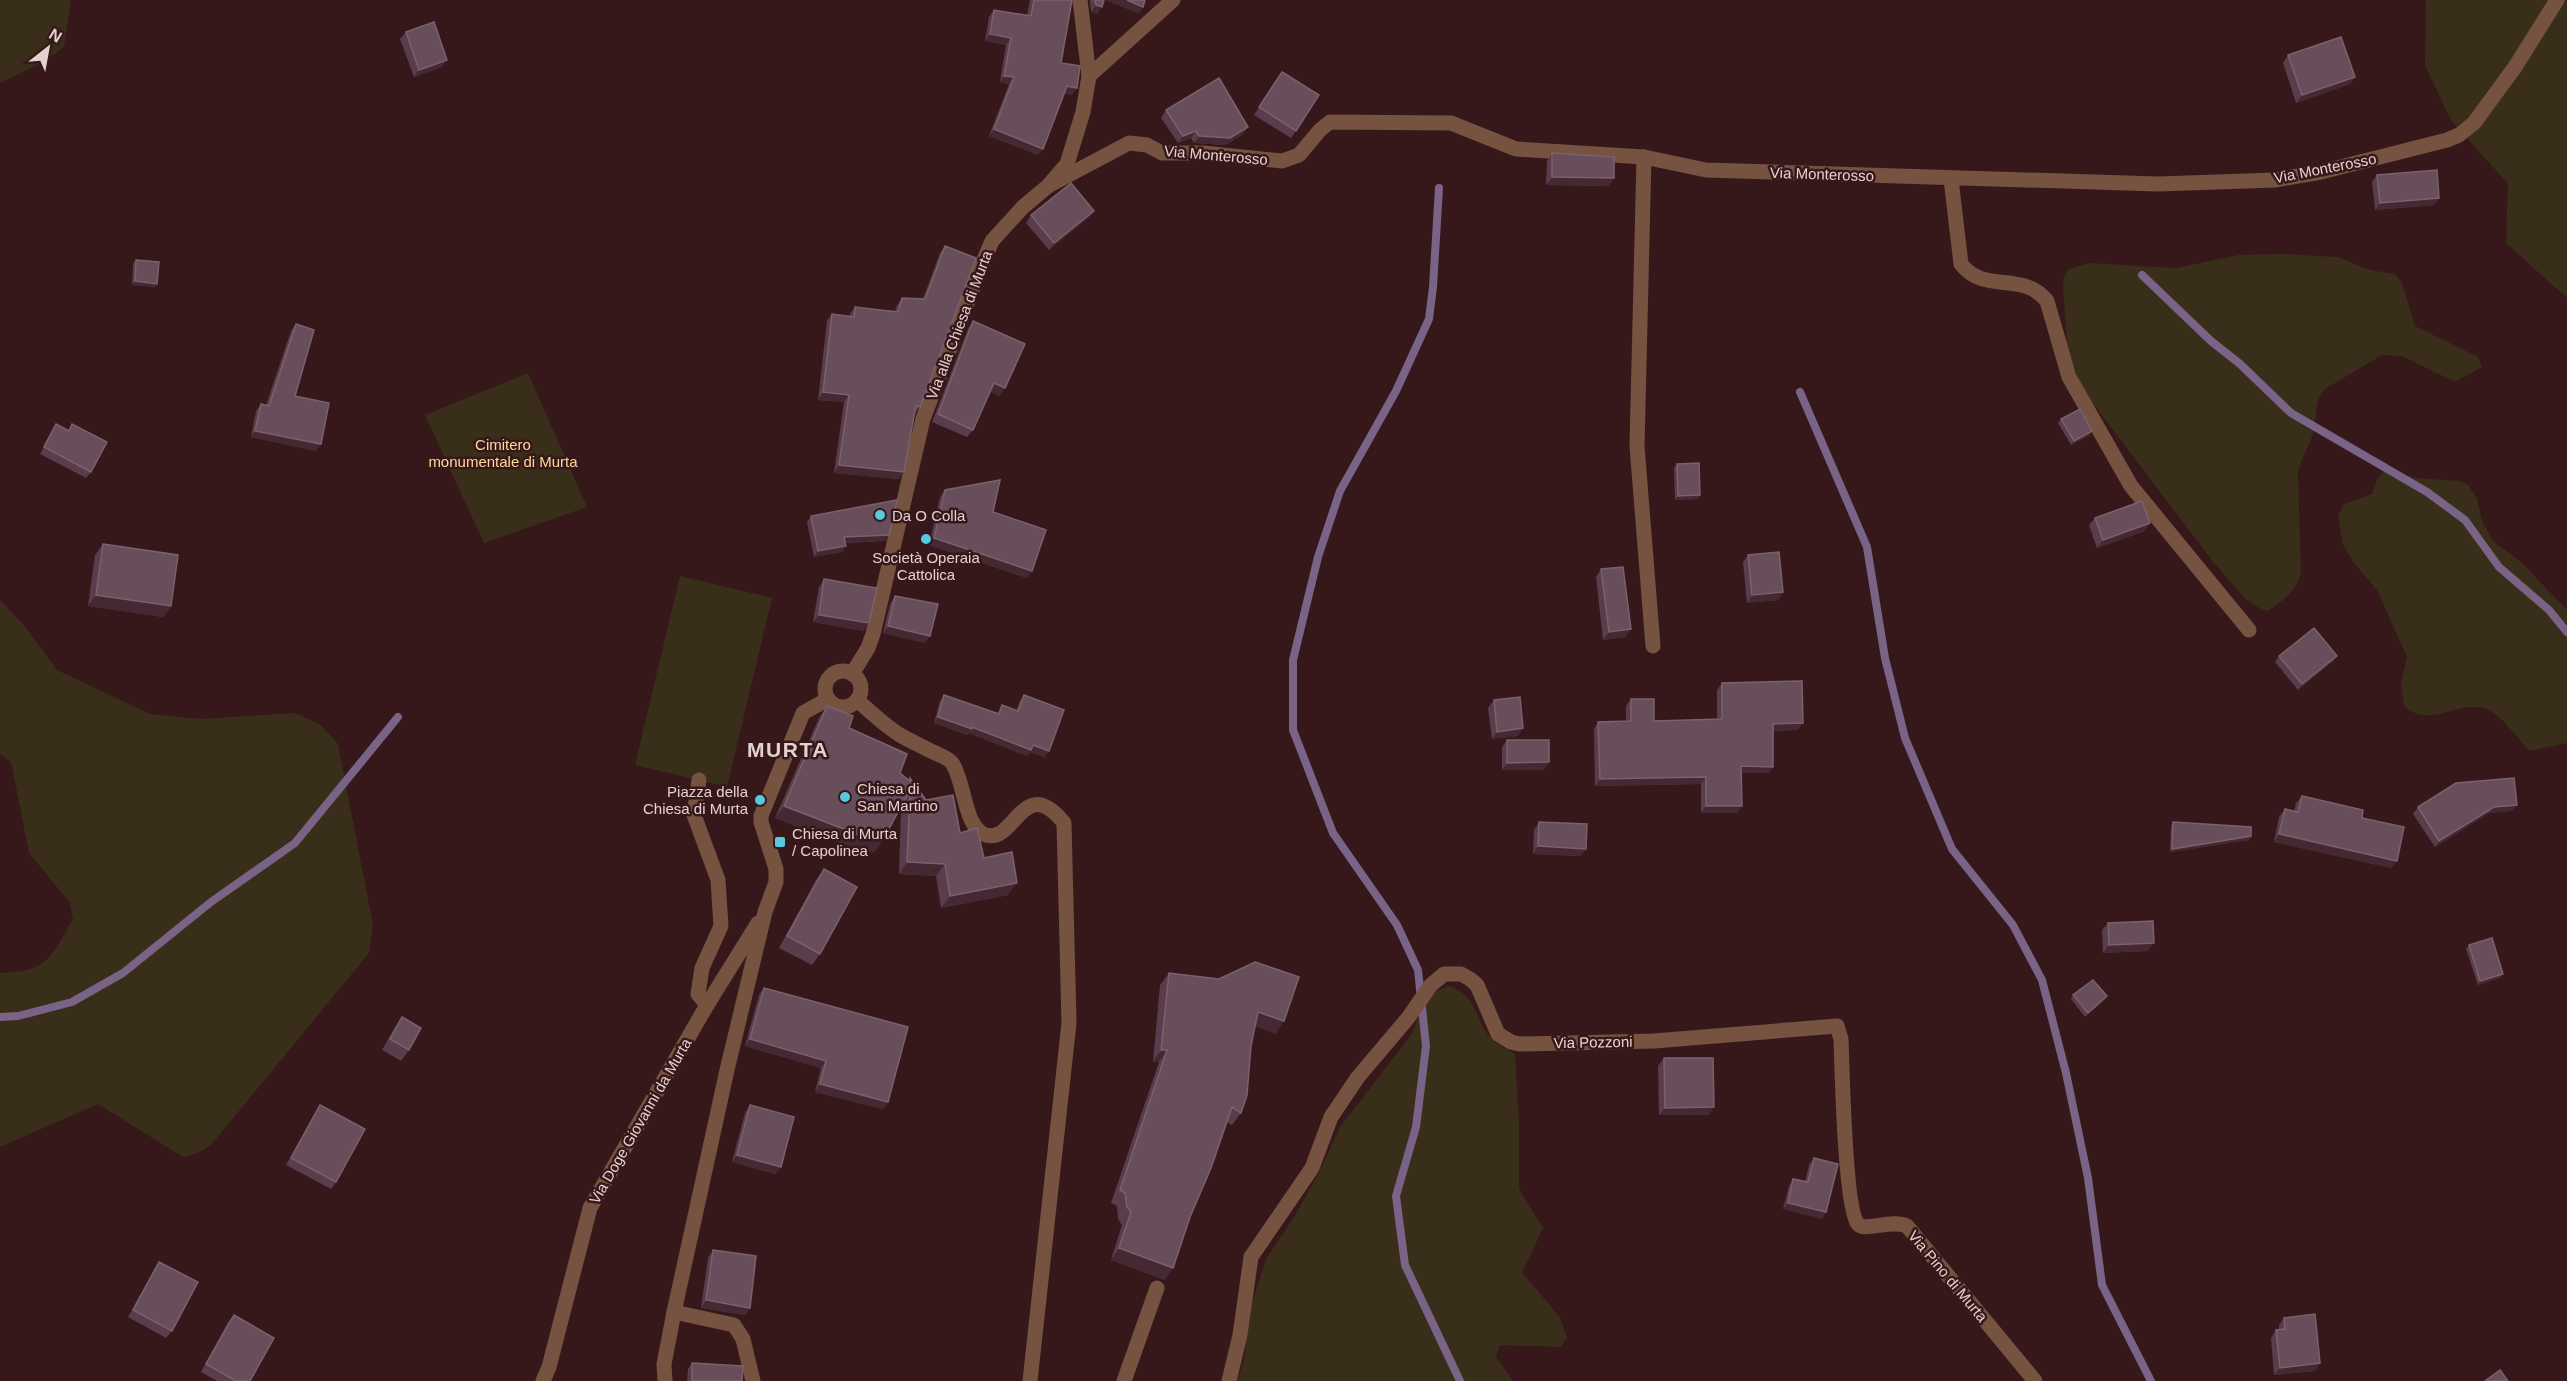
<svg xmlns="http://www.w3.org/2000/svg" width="2567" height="1381" font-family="Helvetica,sans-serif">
	<rect width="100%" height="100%" fill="#36181a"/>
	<g fill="#392e19">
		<path d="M0 0H71L64 47 40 64 0 83Z"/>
		<path d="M2426 0H2567V298L2506 243 2508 184 2451 120 2425 65Z"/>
		<path d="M2283 254 2338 257 2370 270 2395 274 2402 283 2415 326 2478 357 2482 367 2455 382 2402 356 2382 355 2325 389C2314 401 2317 414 2314 429 2311 445 2300 458 2298 474L2301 574C2295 592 2283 601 2268 611L2259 608 2244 598 2214 563 2081 388 2067 345 2063 286 2064 277 2069 269 2090 263 2176 268 2239 255Z"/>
		<path d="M528 373 587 507 484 543 425 415Z"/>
		<path d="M2392 470 2414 478 2461 481 2468 485 2477 498 2482 521 2493 541 2522 563 2567 610V743L2530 751C2515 737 2502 713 2483 708 2456 701 2426 730 2404 705L2401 684 2407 657 2377 590 2354 563 2343 545 2338 516 2344 504 2372 494C2377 482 2377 471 2392 470Z"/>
		<path d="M680 576 772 598 727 787 635 765Z"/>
		<path d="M0 600 23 624 57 670 150 714 201 719 295 713 321 725 338 744 373 925 369 953 211 1145 198 1153 183 1157 98 1104 0 1147V973C48 972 51 957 73 919L70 903 29 853 11 762 0 754Z"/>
		<path d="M1449 986C1479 997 1472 1016 1490 1037 1496 1044 1507 1049 1515 1054L1519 1122V1189L1543 1228 1522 1273 1560 1317 1567 1338 1560 1347 1500 1345 1496 1357 1513 1381H1237L1244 1360 1252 1303 1266 1259 1294 1217 1319 1173 1340 1127 1411 1035 1422 1007 1437 991Z"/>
	</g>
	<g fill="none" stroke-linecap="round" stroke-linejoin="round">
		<g stroke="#796387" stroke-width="8">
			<path d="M1439 188 1433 287 1429 319 1396 391 1340 491 1318 557 1293 660V730L1333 833 1397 925 1418 970 1426 1046 1416 1127 1396 1196 1405 1265 1460 1381"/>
			<path d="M2142 275 2211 341 2240 364 2291 413 2427 492 2465 520 2499 567 2549 610 2567 632"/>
			<path d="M1800 392 1867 547 1885 658 1905 738 1952 849 2013 925 2042 980 2066 1073 2088 1178 2102 1285 2151 1381"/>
			<path d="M0 1017 18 1016 72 1002 123 973 211 902 295 843 398 717"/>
		</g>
		<g stroke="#755340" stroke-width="15">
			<path d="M1089 76 1173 0"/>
			<path d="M1644 157 1637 446 1653 646"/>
			<path d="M1951 179 1961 264C1985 295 2022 270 2047 301L2069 377 2131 486 2249 630"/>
			<path d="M1048 186 1129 143 1147 145 1162 153H1203L1282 161 1299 155 1320 130 1330 122 1451 123 1516 149 1644 157 1706 170 2158 184 2275 180 2321 172 2447 140 2459 135 2474 123 2515 67 2557 0"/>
			<circle cx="843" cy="689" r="18"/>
			<path d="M852 674 868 648 873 634 923 419 981 267 992 241 1023 207 1048 186 1067 164 1083 112 1089 76 1080 0"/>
			<path d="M857 700C871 712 885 726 900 735 910 741 922 746 933 752 939 755 949 758 952 763 965 781 964 829 986 835 1015 844 1023 772 1064 823L1069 1023 1030 1381"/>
			<path d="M699 780 694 815 718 880 721 926 702 968 698 994 707 1005"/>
			<path d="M674 1312 734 1325 743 1339 753 1381"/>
			<path d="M543 1381 549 1367 590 1208 707 1005 758 923"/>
			<path d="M665 1381 664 1364 674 1312 727 1070 765 912 776 882V869L761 822V816L803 713 828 699"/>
			<path d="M1124 1381 1157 1288"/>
			<path d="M1229 1381 1240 1335 1251 1257 1312 1168 1331 1117 1358 1077 1408 1018 1431 985 1444 974H1461L1470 979 1477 985 1498 1034 1511 1042 1519 1044 1654 1041 1837 1026 1841 1039C1842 1067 1845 1210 1858 1224 1865 1232 1891 1219 1907 1226L2035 1381"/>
		</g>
	</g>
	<g fill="#593d4c">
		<path d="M1030 0H1074L1071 5 1061 63 1072 95 1064 93 1038 155 989 136 1009 84 1000 82 1006 45 985 41 989 17 994 10 1027 16Z"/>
		<path d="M1090 0H1104L1097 14 1091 12Z"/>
		<path d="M406 32 442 67 414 77 400 39Z"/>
		<path d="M2288 55 2355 77 2350 84 2296 103 2283 63Z"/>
		<path d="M1277 79 1319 95 1291 138 1254 115Z"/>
		<path d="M1166 110 1248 127 1242 135 1225 145 1194 143 1191 138 1178 143 1161 118Z"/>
		<path d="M1552 153 1614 178 1608 186 1546 185 1547 161Z"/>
		<path d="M2377 175 2439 198 2434 205 2375 210 2372 182Z"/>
		<path d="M1094 211 1088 218 1049 250 1026 223 1031 215Z"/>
		<path d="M945 246 920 407 915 413 904 472 899 479 834 473 844 402 818 400 827 321 832 314 850 316V314L855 307 895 311 897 305 902 298 923 299 940 253Z"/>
		<path d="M136 260 157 284 155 287 132 285 133 264Z"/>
		<path d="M973 321 1000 396 990 391 973 430 967 437 932 422 968 329Z"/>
		<path d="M296 324 295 396 316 451 251 437 256 411 261 404 266 405 291 331Z"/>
		<path d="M2061 419 2090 435 2071 445 2058 423Z"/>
		<path d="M56 424 68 431 72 424 91 472 86 478 40 454Z"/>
		<path d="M1677 464 1698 499 1675 500 1674 468Z"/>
		<path d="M945 490 993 512 1027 578 929 545 940 497Z"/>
		<path d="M811 516 885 541 845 543 846 546 842 552 814 557 807 522Z"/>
		<path d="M2095 518 2145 531 2097 548 2089 525Z"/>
		<path d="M103 544 171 606 163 617 88 606 95 555Z"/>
		<path d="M1748 555 1783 592 1778 600 1747 603 1743 562Z"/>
		<path d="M1601 569 1626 637 1603 640 1596 577Z"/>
		<path d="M824 579 864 631 813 622 819 587Z"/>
		<path d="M895 596 925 643 883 633 890 604Z"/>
		<path d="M2279 656 2333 661 2298 690 2275 662Z"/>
		<path d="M1722 683 1798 730 1773 731 1769 773H1741L1742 806 1737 813H1701V784L1595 786 1594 729 1598 722 1626 721V706L1631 699 1654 721 1717 719V690Z"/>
		<path d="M944 695 997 714 1002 705 1016 711 1020 701 1024 695 1049 751 1044 757 1030 752 1027 756 969 733 967 735 934 723 940 701Z"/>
		<path d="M1494 700 1518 736 1492 739 1488 708Z"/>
		<path d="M827 706 849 728 900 773 909 780 910 778 926 800 984 858 1008 895 941 908 936 876 899 874 901 806 883 840 874 852 858 850 775 818 819 718Z"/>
		<path d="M1507 740 1544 770H1502V747Z"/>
		<path d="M2302 796 2362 818 2397 861 2391 868 2274 842 2279 817 2285 809 2294 812 2296 803Z"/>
		<path d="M2418 807 2512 811 2489 813 2435 847 2413 814Z"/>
		<path d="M1539 822 1581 856 1533 854 1534 830Z"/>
		<path d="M2173 822 2251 836 2249 840 2170 852 2171 826Z"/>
		<path d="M824 869 820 954 812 965 779 948 816 880Z"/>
		<path d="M2108 923 2148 951 2103 953 2102 930Z"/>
		<path d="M2469 945 2503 974 2500 978 2478 985 2466 949Z"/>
		<path d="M1169 973 1276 1034 1255 1026 1251 1046 1241 1113 1232 1125 1227 1122 1165 1280 1111 1260 1122 1225 1118 1219 1117 1206 1111 1203 1159 1062H1153L1160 985Z"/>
		<path d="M764 988 888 1102 883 1109 815 1092 821 1068 745 1046 759 995Z"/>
		<path d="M2073 995 2107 996 2105 999 2085 1017 2071 999Z"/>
		<path d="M402 1017 409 1050 401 1061 382 1050 394 1029Z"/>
		<path d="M1664 1058 1709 1115H1659L1658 1066Z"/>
		<path d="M320 1105 336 1182 331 1189 286 1165 315 1113Z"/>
		<path d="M750 1105 781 1167 775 1174 732 1162 745 1113Z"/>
		<path d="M1814 1158 1822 1219 1783 1209 1789 1186 1793 1179 1805 1182 1809 1165Z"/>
		<path d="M713 1250 750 1308 745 1315 701 1308 708 1258Z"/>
		<path d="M159 1262 172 1331 166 1338 128 1317 154 1270Z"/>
		<path d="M234 1315 250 1381H217L201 1372 228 1322Z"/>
		<path d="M2284 1318 2320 1363 2315 1371 2274 1375 2271 1338 2276 1330H2279V1325Z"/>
		<path d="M692 1363 742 1381H687L688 1369Z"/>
	</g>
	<g fill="#442832">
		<path d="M1105 0H1127L1143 7 1139 14Z"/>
		<path d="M1096 5 1102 7 1097 14 1091 12Z"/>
		<path d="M990 34 1011 38 1006 45 985 41Z"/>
		<path d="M447 60 442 67 414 77 419 70Z"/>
		<path d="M1004 76 1014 77 1009 84 1000 82Z"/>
		<path d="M2355 77 2350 84 2296 103 2302 95Z"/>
		<path d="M1067 86 1077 88 1072 95 1062 93Z"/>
		<path d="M1248 127 1242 135 1225 145 1194 143 1199 136Z"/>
		<path d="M994 129 1043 149 1038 155 989 136Z"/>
		<path d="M1196 131 1191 138 1178 143 1183 136Z"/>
		<path d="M1552 177 1614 178 1608 186 1546 185Z"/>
		<path d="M2439 198 2434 205 2375 210 2380 203Z"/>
		<path d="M1094 211 1088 218 1049 250 1054 243Z"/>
		<path d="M135 281 157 284 155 287 132 285Z"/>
		<path d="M994 383 1005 388 1000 396 988 391Z"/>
		<path d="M823 392 849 395 844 402 818 400Z"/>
		<path d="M255 431 321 444 316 451 251 437Z"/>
		<path d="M2092 431 2090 435 2071 445 2074 441Z"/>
		<path d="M839 465 904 472 899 479 834 473Z"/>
		<path d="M1700 495 1698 499 1675 500 1678 496Z"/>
		<path d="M2150 523 2145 531 2097 548 2103 540Z"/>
		<path d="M889 535 885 541 840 543 844 537Z"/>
		<path d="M934 538 1032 571 1027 578 929 545Z"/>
		<path d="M846 546 842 552 814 557 818 551Z"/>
		<path d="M1783 592 1778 600 1747 603 1752 595Z"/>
		<path d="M96 595 171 606 163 617 88 606Z"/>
		<path d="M819 615 869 623 864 631 813 622Z"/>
		<path d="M888 626 930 636 925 643 883 633Z"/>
		<path d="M1631 629 1626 637 1603 640 1609 632Z"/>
		<path d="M2337 656 2333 661 2298 690 2302 684Z"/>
		<path d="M938 717 1033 745 1049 751 1044 757 1030 752 1027 756 969 733 967 735 934 723Z"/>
		<path d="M1803 723 1798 730 1769 731 1773 724Z"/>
		<path d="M1523 728 1518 736 1492 739 1497 732Z"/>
		<path d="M1549 762 1544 770H1502L1507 763Z"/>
		<path d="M1741 766 1773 767 1769 773H1736Z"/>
		<path d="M1706 777 1701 784 1595 786 1600 779Z"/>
		<path d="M2517 805 2512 811 2489 813 2435 847 2439 841 2494 807Z"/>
		<path d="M784 806 883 840 874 852 858 850 775 818Z"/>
		<path d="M1706 806H1742L1737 813H1701Z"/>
		<path d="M2279 834 2397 861 2391 868 2274 842Z"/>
		<path d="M2251 836 2249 840 2170 852 2172 849Z"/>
		<path d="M1538 846 1586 849 1581 856 1533 854Z"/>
		<path d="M907 862 945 864 936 876 899 874Z"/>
		<path d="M1017 883 1008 895 941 908 950 896Z"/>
		<path d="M2154 943 2148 951 2103 953 2109 945Z"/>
		<path d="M2503 974 2500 978 2478 985 2480 981Z"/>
		<path d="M2107 996 2105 999 2085 1017 2088 1013Z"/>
		<path d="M1258 1012 1284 1021 1276 1034 1250 1024Z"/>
		<path d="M750 1039 826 1061 821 1068 745 1046Z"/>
		<path d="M1161 1050H1167L1159 1062H1153Z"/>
		<path d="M820 1084 888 1102 883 1109 815 1092Z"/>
		<path d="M1714 1107 1709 1115H1659L1665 1108Z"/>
		<path d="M737 1155 781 1167 775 1174 732 1162Z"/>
		<path d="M1788 1203 1826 1212 1822 1219 1783 1209Z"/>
		<path d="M1119 1248 1173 1268 1165 1280 1111 1260Z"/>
		<path d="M706 1300 750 1308 745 1315 701 1308Z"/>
		<path d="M2320 1363 2315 1371 2274 1375 2280 1368Z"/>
	</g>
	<g fill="#684d5a" stroke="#7b616d" stroke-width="1.5">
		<path d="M1034 0H1072L1061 63 1080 66 1077 88 1067 86 1043 149 994 129 1014 77 1004 76 1011 38 990 34 994 10 1031 16Z"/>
		<path d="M1095 0H1104L1102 7 1096 5Z"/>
		<path d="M1127 0H1145L1143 7Z"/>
		<path d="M434 22 447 60 419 70 406 32Z"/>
		<path d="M2341 37 2355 77 2302 95 2288 55Z"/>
		<path d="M1282 72 1319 95 1296 131 1259 107Z"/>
		<path d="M1219 78 1248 127 1230 138 1199 136 1196 131 1183 136 1166 110Z"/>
		<path d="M1552 153 1614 157V178L1552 177Z"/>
		<path d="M2437 170 2439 198 2380 203 2377 175Z"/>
		<path d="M1071 183 1094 211 1054 243 1031 215Z"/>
		<path d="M945 246 976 258 920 407 916 405 904 472 839 465 849 395 823 392 832 314 854 317 855 307 898 312 902 298 925 299Z"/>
		<path d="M136 260 159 262 157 284 135 281Z"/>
		<path d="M973 321 1025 344 1005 388 994 383 973 430 938 414Z"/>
		<path d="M296 324 314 330 295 396 329 403 321 444 255 431 261 404 269 406Z"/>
		<path d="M2080 409 2092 431 2074 441 2061 419Z"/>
		<path d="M56 424 69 431 72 424 107 442 91 472 44 447Z"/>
		<path d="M1699 463 1700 495 1678 496 1677 464Z"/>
		<path d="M1000 480 993 512 1046 530 1032 571 934 538 945 490Z"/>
		<path d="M897 500 889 535 844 537 846 546 818 551 811 516Z"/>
		<path d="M2142 501 2150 523 2103 540 2095 518Z"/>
		<path d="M103 544 178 555 171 606 96 595Z"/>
		<path d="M1779 552 1783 592 1752 595 1748 555Z"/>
		<path d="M1623 567 1631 629 1609 632 1601 569Z"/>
		<path d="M824 579 877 588 869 623 819 615Z"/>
		<path d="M895 596 938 604 930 636 888 626Z"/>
		<path d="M2314 628 2337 656 2302 684 2279 656Z"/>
		<path d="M1802 681 1803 723 1773 724V767L1741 766 1742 806H1706V777L1600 779 1598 722 1631 721V699H1654V721L1722 719V683Z"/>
		<path d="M944 695 999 714 1002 705 1018 711 1024 695 1064 710 1049 751 1033 745 1031 750 972 727V729L938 717Z"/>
		<path d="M1520 697 1523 728 1497 732 1494 700Z"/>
		<path d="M827 706 853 716 849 728 907 754 900 773 910 781V778L926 800 953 795 960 833 977 828 984 858 1012 852 1017 883 950 896 945 864 907 862 910 790 883 840 867 838 784 806Z"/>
		<path d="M1507 740H1549V762L1507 763Z"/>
		<path d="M2514 778 2517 805 2494 807 2439 841 2418 807 2456 783Z"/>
		<path d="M2302 796 2363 810 2362 818 2404 827 2397 861 2279 834 2285 809 2298 812Z"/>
		<path d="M1539 822 1587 824 1586 849 1538 846Z"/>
		<path d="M2173 822 2251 827V836L2172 849Z"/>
		<path d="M824 869 857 887 820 954 787 936Z"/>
		<path d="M2153 921 2154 943 2109 945 2108 923Z"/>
		<path d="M2492 938 2503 974 2480 981 2469 945Z"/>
		<path d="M1255 962 1299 977 1284 1021 1258 1012 1251 1046 1247 1095 1241 1113 1232 1107 1211 1168 1190 1217 1173 1268 1119 1248 1131 1212 1127 1207 1125 1193 1120 1190 1167 1050H1161L1169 973 1219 979Z"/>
		<path d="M2093 980 2107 996 2088 1013 2073 995Z"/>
		<path d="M764 988 908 1027 888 1102 820 1084 826 1061 750 1039Z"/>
		<path d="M402 1017 421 1028 409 1050 390 1039Z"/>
		<path d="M1664 1058H1713L1714 1107 1665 1108Z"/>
		<path d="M320 1105 365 1129 336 1182 291 1158Z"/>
		<path d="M750 1105 794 1117 781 1167 737 1155Z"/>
		<path d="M1814 1158 1838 1164 1826 1212 1788 1203 1793 1179 1808 1182Z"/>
		<path d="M713 1250 756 1256 750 1308 706 1300Z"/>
		<path d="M159 1262 198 1282 172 1331 133 1310Z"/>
		<path d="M2315 1314 2320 1363 2280 1368 2276 1330 2285 1329 2284 1318Z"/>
		<path d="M234 1315 274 1338 250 1381H236L206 1364Z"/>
		<path d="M692 1363 743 1366 742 1381H692Z"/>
		<path d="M2500 1370 2508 1381H2485Z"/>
	</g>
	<g fill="#56c9e1" stroke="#36181a" stroke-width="2">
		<circle cx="880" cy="515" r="6"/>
		<circle cx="926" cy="539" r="6"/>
		<circle cx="845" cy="797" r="6"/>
		<circle cx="760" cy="800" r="6"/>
		<rect x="774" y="836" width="12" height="12" rx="3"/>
	</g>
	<g text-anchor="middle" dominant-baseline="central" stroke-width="5" stroke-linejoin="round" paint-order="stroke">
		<g font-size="15" fill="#e5d0d0" stroke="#36181a">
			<text transform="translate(1216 155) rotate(5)">Via Monterosso</text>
			<text transform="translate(2325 168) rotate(-11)">Via Monterosso</text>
			<text transform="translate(1822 174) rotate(2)">Via Monterosso</text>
			<text transform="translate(959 325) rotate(-69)">Via alla Chiesa di Murta</text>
			<text transform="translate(1593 1042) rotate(-1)">Via Pozzoni</text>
			<text transform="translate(640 1121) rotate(-60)">Via Doge Giovanni da Murta</text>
			<text transform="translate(1948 1276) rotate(50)">Via Pino di Murta</text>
		</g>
		<g font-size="15" fill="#fcd999" stroke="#36181a">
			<text x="503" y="444">Cimitero<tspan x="503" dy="17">monumentale di Murta</tspan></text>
		</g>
		<g font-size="15" fill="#e5d0d0" stroke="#36181a" text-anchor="start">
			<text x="892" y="515">Da O Colla</text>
			<text x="926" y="557" text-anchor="middle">Società Operaia<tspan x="926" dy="17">Cattolica</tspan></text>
			<text x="857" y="788">Chiesa di<tspan x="857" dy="17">San Martino</tspan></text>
			<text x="748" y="791" text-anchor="end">Piazza della<tspan x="748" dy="17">Chiesa di Murta</tspan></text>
			<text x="792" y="833">Chiesa di Murta<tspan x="792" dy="17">/ Capolinea</tspan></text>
		</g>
		<g font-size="21" font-weight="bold" letter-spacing="1.5" fill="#e5d0d0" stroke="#36181a">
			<text x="788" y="749">MURTA</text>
		</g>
	</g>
	<g transform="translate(48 48) rotate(31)" stroke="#36181a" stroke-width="4.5" paint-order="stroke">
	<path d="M0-4.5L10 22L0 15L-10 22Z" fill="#e5d0d0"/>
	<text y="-9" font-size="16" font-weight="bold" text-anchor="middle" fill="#e5d0d0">N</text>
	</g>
</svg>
